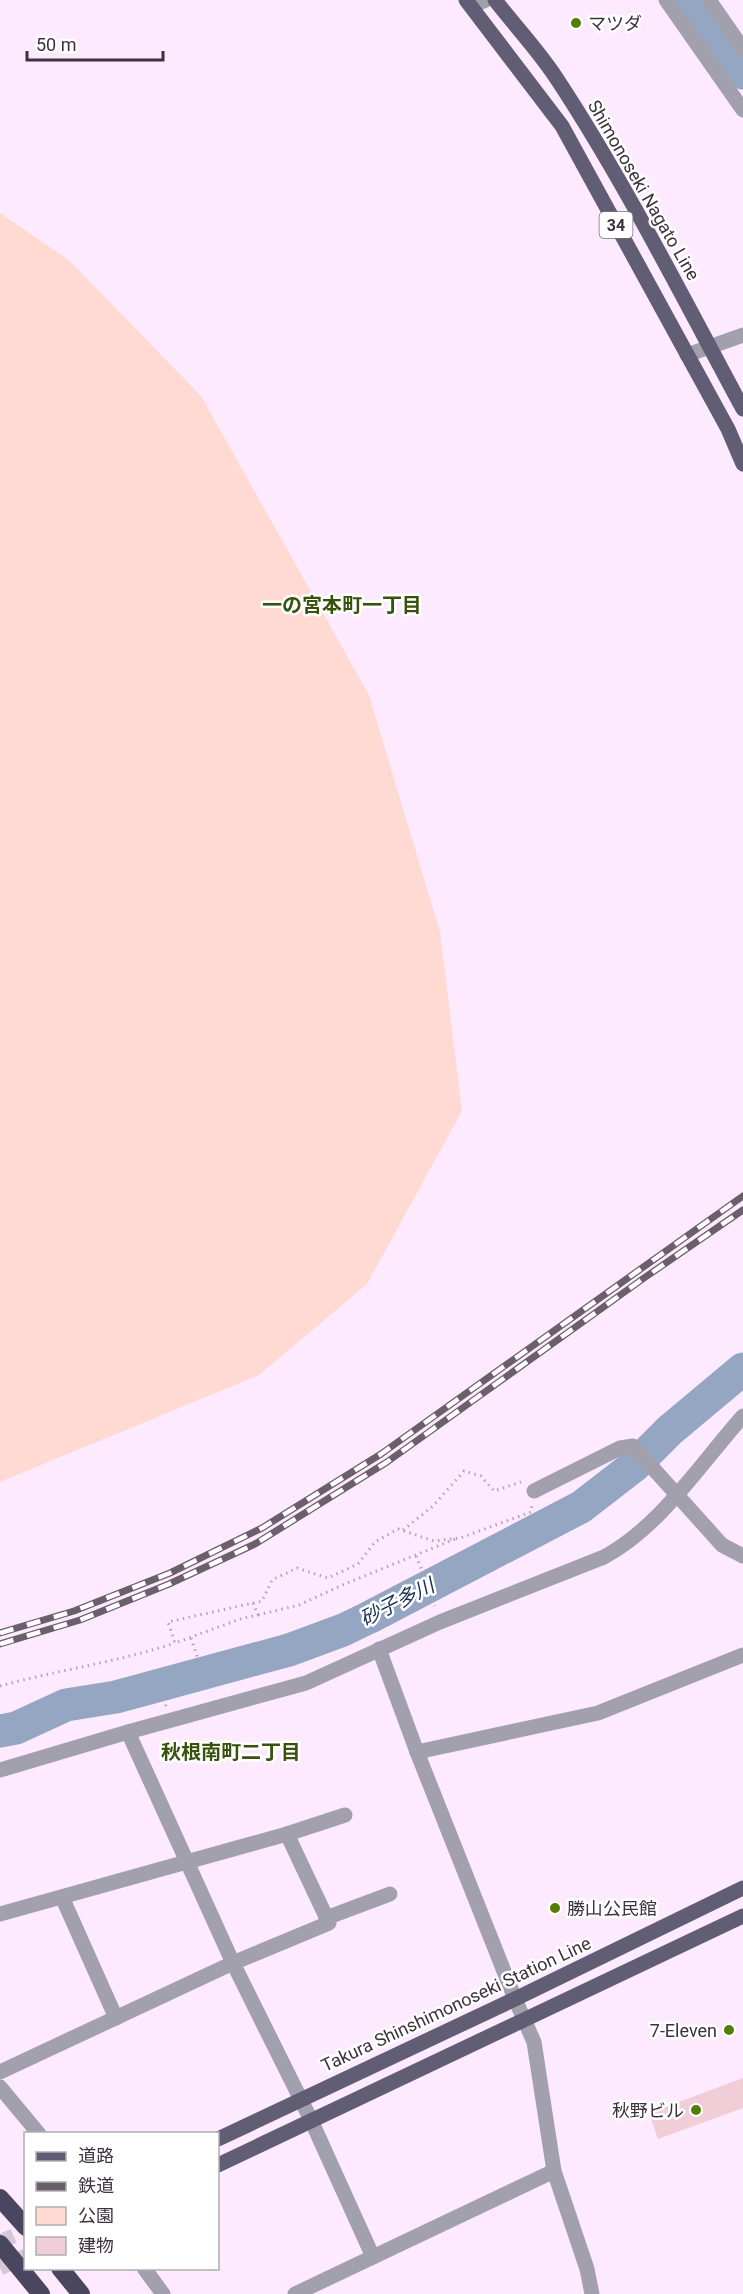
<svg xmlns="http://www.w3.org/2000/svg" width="743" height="2294" font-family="Roboto,'Noto Sans JP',sans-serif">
	<rect width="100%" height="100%" fill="#feeaff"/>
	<path fill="#fedad3" d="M0 213 69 260 201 396 369 695 440 932 462 1111 367 1284 259 1375 0 1482Z"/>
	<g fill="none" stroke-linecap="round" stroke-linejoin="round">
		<g stroke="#94a6c1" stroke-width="33">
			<path d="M691 0 743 73"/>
			<path d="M0 1731 16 1728 66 1705 116 1697 289 1650 343 1630 370 1617 581 1507 634 1466 670 1430 743 1369"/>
		</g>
	</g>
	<path fill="#f1cdd8" d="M743 2078V2108L658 2139 649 2113Z"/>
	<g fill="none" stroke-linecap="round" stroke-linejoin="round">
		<g stroke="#d7c5d8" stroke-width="15" stroke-dasharray="15 8" stroke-linecap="butt">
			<path d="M0 2242 26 2230"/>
			<path d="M0 2268 26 2256"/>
		</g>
		<g stroke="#b3a3b4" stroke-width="3" stroke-dasharray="1.5 4.5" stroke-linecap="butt">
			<path d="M403 1530 433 1506 464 1471 481 1476 494 1491 521 1482"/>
			<path d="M416 1556 425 1577"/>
			<path d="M431 1594 435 1606"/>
			<path d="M253 1603 258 1615 243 1618 175 1643 168 1622 253 1603 262 1601 272 1580 297 1568 328 1578 358 1564 375 1542 398 1529 434 1541 460 1538 531 1512 532 1505"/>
			<path d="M258 1615 299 1605 347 1583 455 1539"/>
			<path d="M191 1638 198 1659"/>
			<path d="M0 1686C58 1670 118 1662 175 1643"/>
			<path d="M159 1688 166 1706"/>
		</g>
		<g stroke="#a2a0ad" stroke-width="15">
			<path d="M666 0 743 110"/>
			<path d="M709 0 743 49"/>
			<path d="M471 6 486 0"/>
			<path d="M687 355 743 335"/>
			<path d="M534 1491 620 1448 633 1446 722 1545 743 1556"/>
			<path d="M379 1649 417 1752 515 1999 534 2042 554 2171 587 2269 592 2294"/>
			<path d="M128 1732 233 1963 311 2120 373 2257"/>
			<path d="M417 1752 598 1713 743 1655"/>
			<path d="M0 1770 128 1732 306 1683 440 1622 604 1557C660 1527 701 1463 743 1416"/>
			<path d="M287 1834 345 1815"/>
			<path d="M62 1897 116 2018"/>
			<path d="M0 1914 287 1834 329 1923 233 1963 0 2072"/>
			<path d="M326 1918 390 1894"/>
			<path d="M0 2087 39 2134"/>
			<path d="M144 2268 163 2294"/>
			<path d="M295 2294 554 2171"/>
		</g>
		<g stroke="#605d74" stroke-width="15">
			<path d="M466 0 562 126 728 429 743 464"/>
			<path d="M495 0C515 26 539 51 557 79 626 184 683 298 743 409"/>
			<path d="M218 2139 515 1999 743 1888"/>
			<path d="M218 2165 743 1916"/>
		</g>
		<g stroke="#4a4660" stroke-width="18">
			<path d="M0 2198 26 2227"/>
			<path d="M0 2244 41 2294"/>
			<path d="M60 2268 81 2294"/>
		</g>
		<defs>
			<g id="rail">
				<path d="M0 1633 74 1611 170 1573 262 1528 381 1454 743 1196"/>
				<path d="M0 1644 80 1620 169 1584 255 1544 387 1462 644 1278 743 1210"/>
			</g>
		</defs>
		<use href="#rail" stroke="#6b5f6c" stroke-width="7"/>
		<use href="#rail" stroke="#fff" stroke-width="4.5" stroke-dasharray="14" stroke-linecap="butt"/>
	</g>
	<g fill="#527e02" stroke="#fff" stroke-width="2">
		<circle cx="576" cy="23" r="6"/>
		<circle cx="555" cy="1908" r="6"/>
		<circle cx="729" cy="2030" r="6"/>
		<circle cx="696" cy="2110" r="6"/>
	</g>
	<g text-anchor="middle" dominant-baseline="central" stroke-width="5" stroke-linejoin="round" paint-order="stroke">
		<rect fill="#fff" stroke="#767076" stroke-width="1.5" x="599.5" y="212" width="33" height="26" rx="4.5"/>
		<g font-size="16" font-weight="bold" fill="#3c323c">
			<text x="616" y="225">34</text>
		</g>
		<g font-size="18" fill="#3c323c" stroke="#fff" text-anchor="start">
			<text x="588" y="23">マツダ</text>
			<text x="567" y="1908">勝山公民館</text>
			<text x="717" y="2030" text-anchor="end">7-Eleven</text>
			<text x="684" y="2110" text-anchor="end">秋野ビル</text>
		</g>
		<g font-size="18" fill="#3c323c" stroke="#fff">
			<text transform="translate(644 190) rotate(60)">Shimonoseki Nagato Line</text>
			<text transform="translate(456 2004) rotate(-25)">Takura Shinshimonoseki Station Line</text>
		</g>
		<g font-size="20" font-weight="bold" fill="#36520b" stroke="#fff">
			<text x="342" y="605">一の宮本町一丁目</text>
			<text x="231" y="1752">秋根南町二丁目</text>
		</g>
		<g font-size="20" font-style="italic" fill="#162f54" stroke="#fff">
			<text transform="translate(397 1602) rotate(-27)">砂子多川</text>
		</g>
	</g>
	<rect x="24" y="2132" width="195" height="138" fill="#ffffff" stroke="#b1adb1" stroke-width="1.5"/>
	<rect x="36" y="2152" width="30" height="9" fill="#605d74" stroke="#b1adb1" stroke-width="1.5"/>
	<text x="78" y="2162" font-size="18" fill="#3c323c">道路</text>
	<rect x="36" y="2182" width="30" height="9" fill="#6b5f6c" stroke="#b1adb1" stroke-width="1.5"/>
	<text x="78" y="2192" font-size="18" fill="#3c323c">鉄道</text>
	<rect x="36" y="2207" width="30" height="18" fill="#fedad3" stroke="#b1adb1" stroke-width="1.5"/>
	<text x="78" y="2222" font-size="18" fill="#3c323c">公園</text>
	<rect x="36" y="2237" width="30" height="18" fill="#f1cdd8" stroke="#b1adb1" stroke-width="1.5"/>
	<text x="78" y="2252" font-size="18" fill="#3c323c">建物</text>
	<path d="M27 51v9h136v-9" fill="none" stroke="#3c323c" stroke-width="3"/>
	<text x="36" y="51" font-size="18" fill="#3c323c" stroke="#ffffff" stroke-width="4.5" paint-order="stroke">50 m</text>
</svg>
